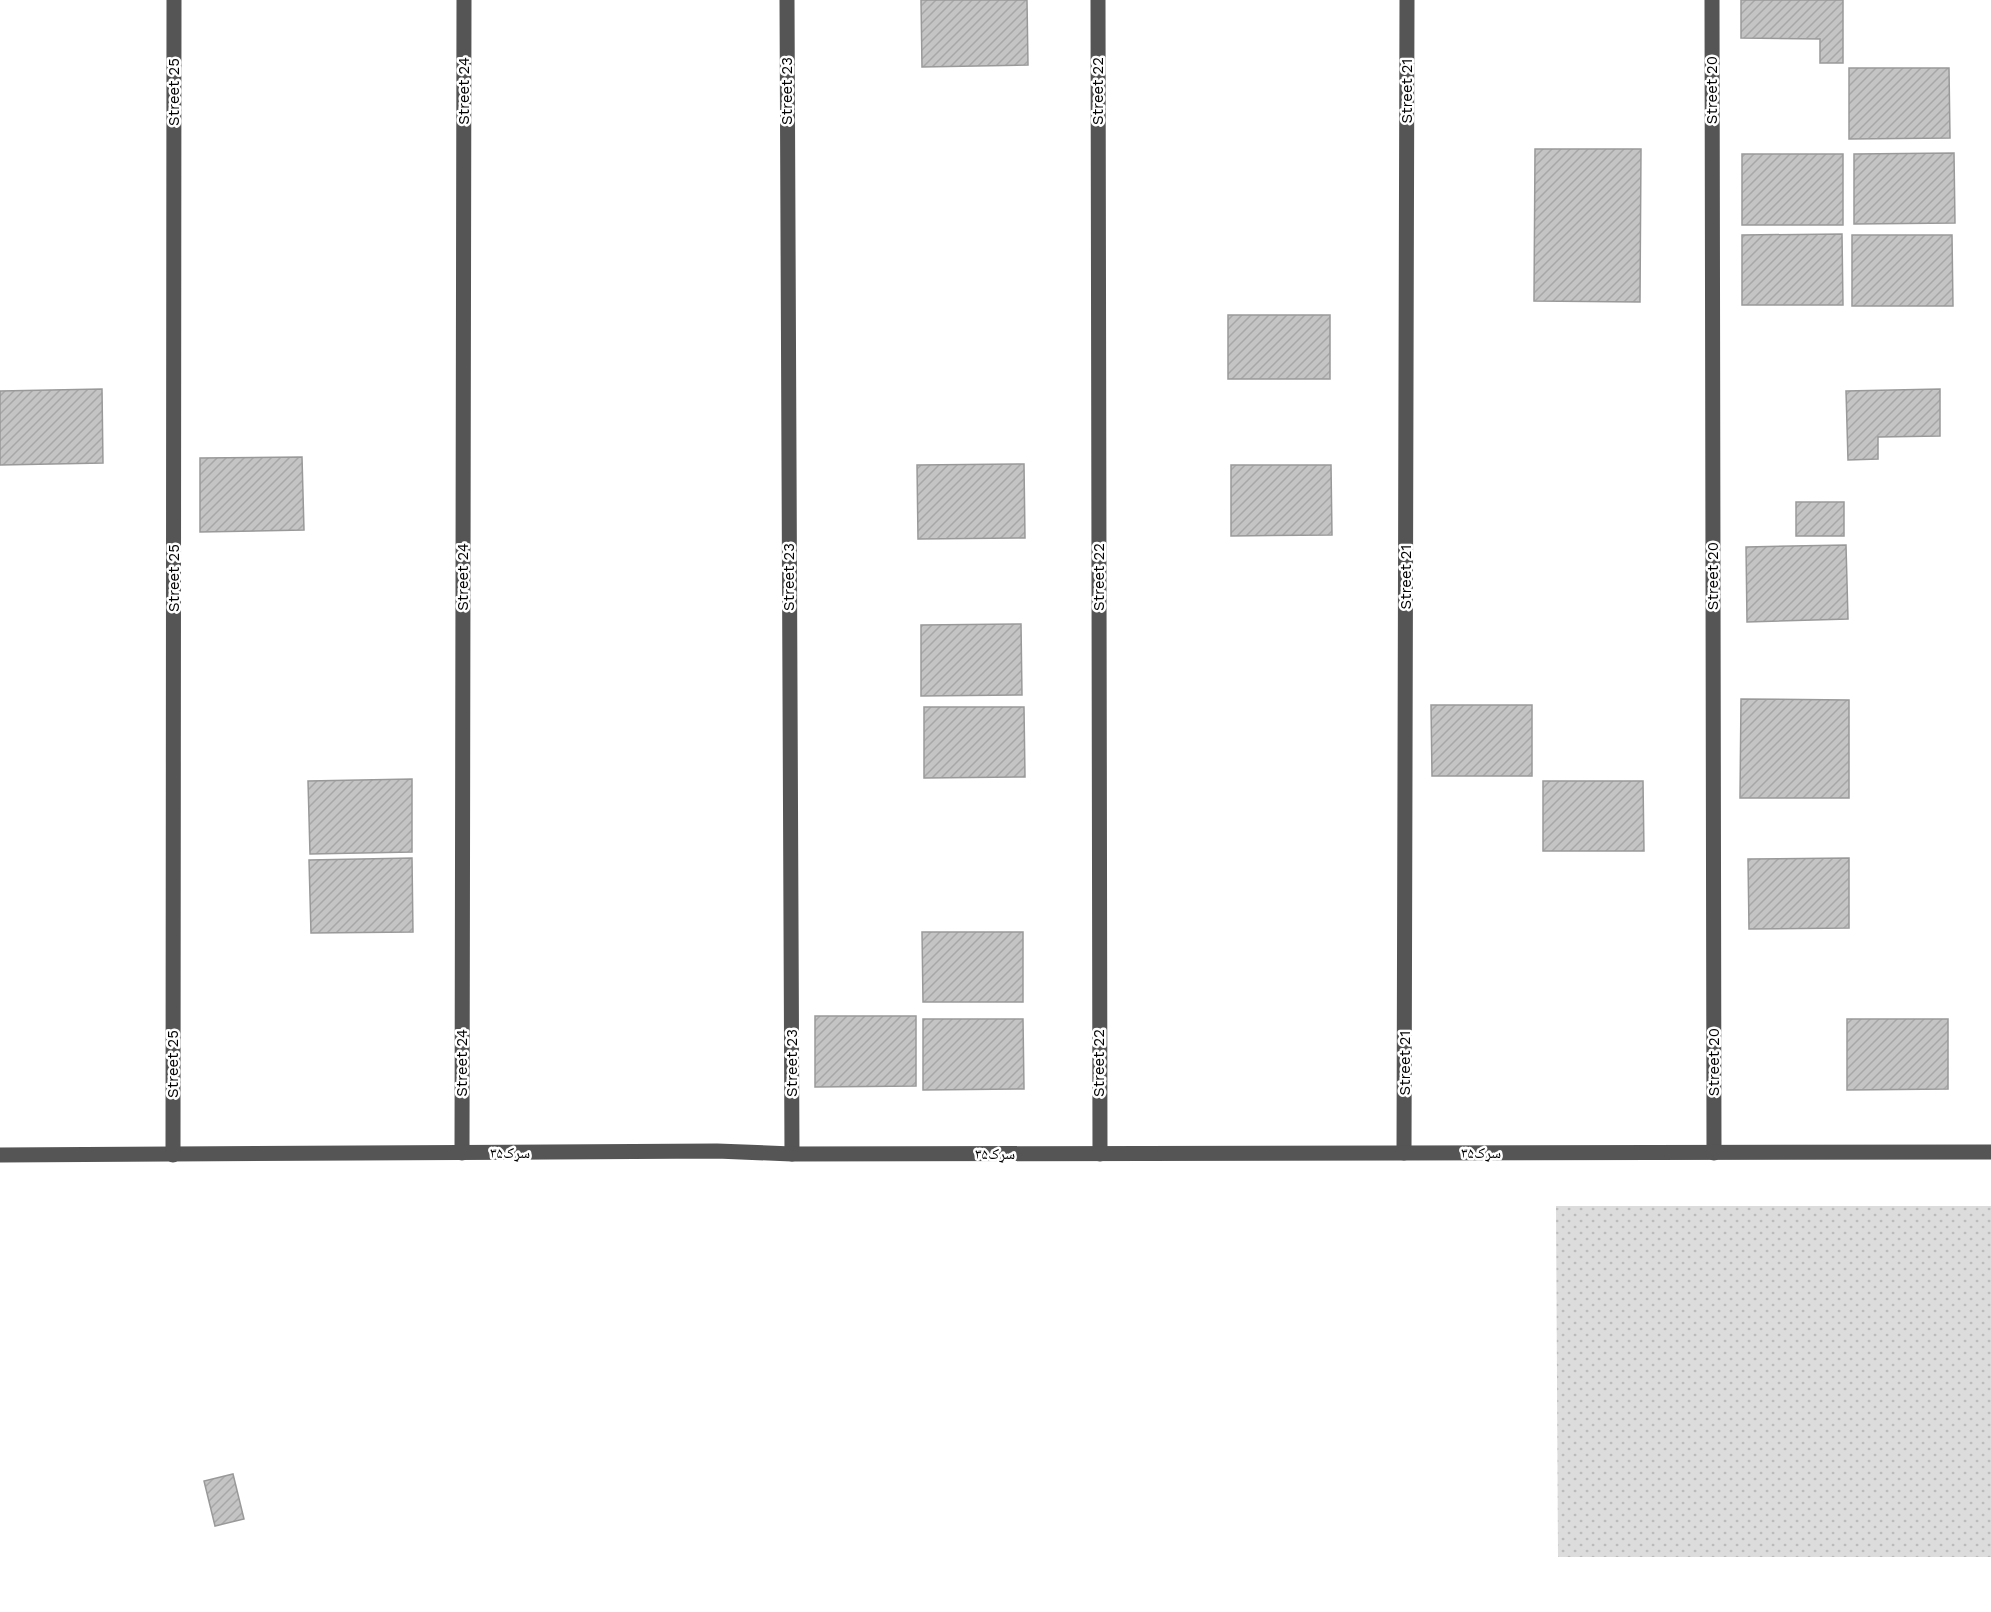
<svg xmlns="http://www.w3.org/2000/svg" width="1991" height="1612" font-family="'Work Sans','Noto Naskh Arabic',sans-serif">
	<defs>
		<pattern id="park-dots" width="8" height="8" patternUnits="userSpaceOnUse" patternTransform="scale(1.5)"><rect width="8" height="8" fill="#dcdcdc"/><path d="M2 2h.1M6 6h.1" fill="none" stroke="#bbb" stroke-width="1.8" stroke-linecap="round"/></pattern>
		<pattern id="building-hatch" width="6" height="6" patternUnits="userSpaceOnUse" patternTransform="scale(1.5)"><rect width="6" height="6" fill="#c4c4c4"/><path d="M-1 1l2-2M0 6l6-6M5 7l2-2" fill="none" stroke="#a7a7a7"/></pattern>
	</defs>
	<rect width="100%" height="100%" fill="#fff"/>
	<path fill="url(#park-dots)" d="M1556 1206H1991V1557H1558Z"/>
	<g fill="url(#building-hatch)" stroke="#999" stroke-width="1.5">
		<path d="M921 0H1027L1028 65 922 67Z"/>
		<path d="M1741 0H1843V63H1820V39L1741 38Z"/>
		<path d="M1849 68H1949L1950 138 1849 139Z"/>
		<path d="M1535 149H1641L1640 302 1534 301Z"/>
		<path d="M1954 153 1955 223 1854 224V154Z"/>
		<rect x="1742" y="154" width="101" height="71"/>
		<path d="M1842 234 1843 305H1742V235Z"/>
		<path d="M1852 235H1952L1953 306H1852Z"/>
		<rect x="1228" y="315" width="102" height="64"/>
		<path d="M102 389 103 463 0 465V391Z"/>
		<path d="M1940 389V436L1878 437V459L1848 460 1846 391Z"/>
		<path d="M302 457 304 530 200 532V458Z"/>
		<path d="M1024 464 1025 538 918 539 917 465Z"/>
		<path d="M1231 465H1331L1332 535 1231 536Z"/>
		<rect x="1796" y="502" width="48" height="34"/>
		<path d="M1846 545 1848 619 1747 622 1746 547Z"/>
		<path d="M1021 624 1022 695 921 696V625Z"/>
		<path d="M1741 699 1849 700V798H1740Z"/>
		<path d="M1431 705H1532V776H1432Z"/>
		<path d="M924 707H1024L1025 777 924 778Z"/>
		<path d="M412 779V852L310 854 308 781Z"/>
		<path d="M1543 781H1643L1644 851H1543Z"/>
		<path d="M412 858 413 932 311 933 309 860Z"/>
		<path d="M1849 858V928L1749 929 1748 859Z"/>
		<path d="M922 932H1023V1002H923Z"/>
		<path d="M815 1016H916V1086L815 1087Z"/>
		<path d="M923 1019H1023L1024 1089 923 1090Z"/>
		<path d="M1847 1019H1948V1089L1847 1090Z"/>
		<path d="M233 1474 244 1519 215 1526 204 1481Z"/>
	</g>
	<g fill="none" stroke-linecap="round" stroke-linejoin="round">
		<g stroke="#555" stroke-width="15">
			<path d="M787 0 792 1154"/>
			<path d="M1098 0 1100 1154"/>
			<path d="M1712 0 1714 1153"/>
			<path d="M462 1153 464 0"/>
			<path d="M1404 1153 1407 0"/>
			<path d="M0 1155 717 1151 792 1154 1991 1152"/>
			<path d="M173 1155 174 0"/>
		</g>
	</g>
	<g text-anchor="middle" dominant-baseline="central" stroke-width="5" stroke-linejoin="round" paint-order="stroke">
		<g font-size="15" fill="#000" stroke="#fff">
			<text transform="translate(1712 90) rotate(-90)">Street 20</text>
			<text transform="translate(464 91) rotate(-90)">Street 24</text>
			<text transform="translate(787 91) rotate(-90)">Street 23</text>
			<text transform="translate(1098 91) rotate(-90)">Street 22</text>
			<text transform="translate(1407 91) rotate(-90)">Street 21</text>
			<text transform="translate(174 92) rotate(-90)">Street 25</text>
			<text transform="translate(1713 576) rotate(-90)">Street 20</text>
			<text transform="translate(463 577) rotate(-90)">Street 24</text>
			<text transform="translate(789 577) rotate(-90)">Street 23</text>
			<text transform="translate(1099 577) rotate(-90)">Street 22</text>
			<text transform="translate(1406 577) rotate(-90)">Street 21</text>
			<text transform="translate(174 578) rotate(-90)">Street 25</text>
			<text transform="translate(1714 1062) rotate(-90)">Street 20</text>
			<text transform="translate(462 1063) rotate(-90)">Street 24</text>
			<text transform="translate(792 1063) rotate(-90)">Street 23</text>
			<text transform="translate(1099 1063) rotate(-90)">Street 22</text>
			<text transform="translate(1405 1063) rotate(-90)">Street 21</text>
			<text transform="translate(173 1064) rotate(-90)">Street 25</text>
			<text x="510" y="1153">سړک۳۵</text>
			<text x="1481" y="1153">سړک۳۵</text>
			<text x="995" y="1154">سړک۳۵</text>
		</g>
	</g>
</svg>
